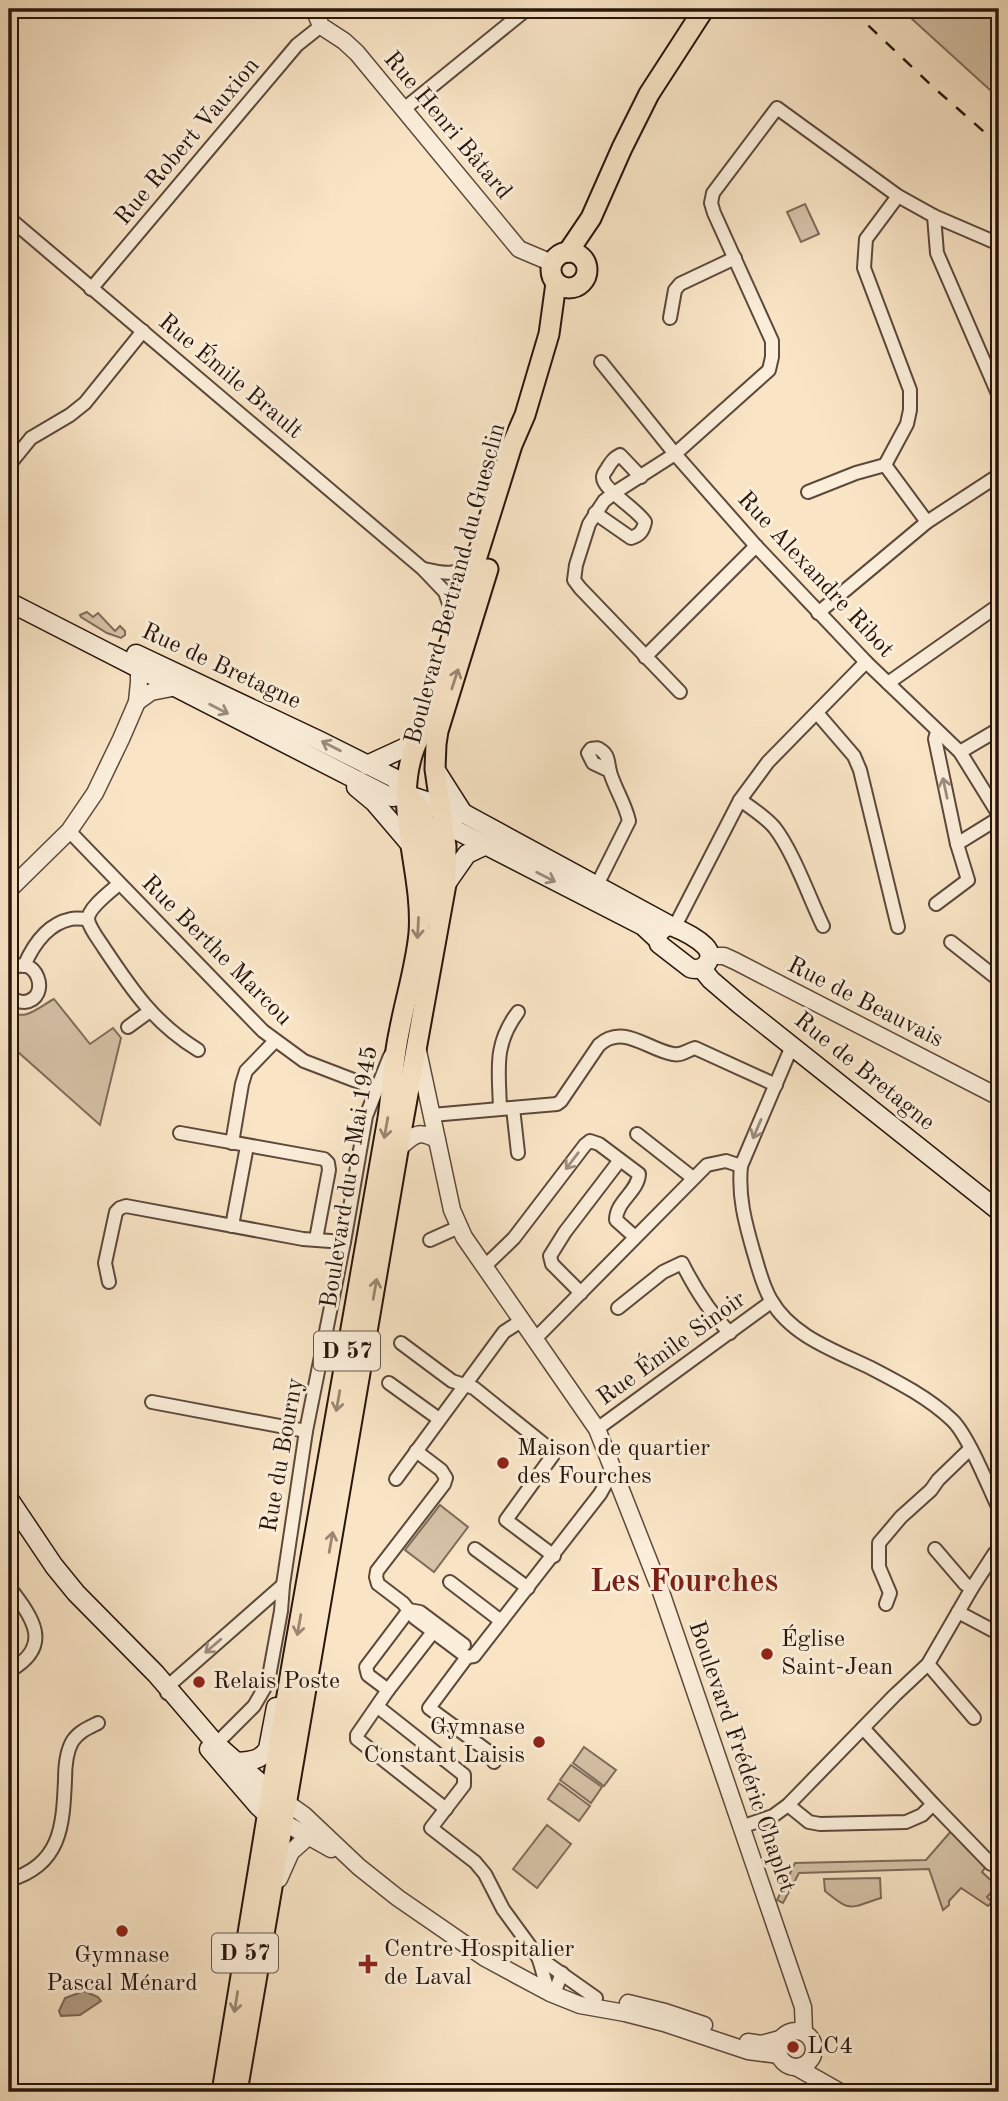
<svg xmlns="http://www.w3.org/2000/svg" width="1008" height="2101" font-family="'Old Standard TT',serif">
	<rect width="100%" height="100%" fill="#f9e5c6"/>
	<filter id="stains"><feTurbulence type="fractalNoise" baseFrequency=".00286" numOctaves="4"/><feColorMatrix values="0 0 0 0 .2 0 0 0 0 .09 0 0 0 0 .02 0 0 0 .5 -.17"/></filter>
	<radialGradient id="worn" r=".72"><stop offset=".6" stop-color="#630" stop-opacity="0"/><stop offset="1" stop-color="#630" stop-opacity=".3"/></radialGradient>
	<g fill="#d5c2a7" stroke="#7e6c5a" stroke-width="2">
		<path d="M901 9H999V82L990 90Z"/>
		<path d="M805 204 819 234 801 242 787 212Z"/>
		<path d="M87 612 93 617 98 613 115 631 120 626 125 631V635L121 638 107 633 81 617 80 615Z"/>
		<path d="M54 999 90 1044 113 1028 121 1038 100 1125 9 1044V1011C25 1022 39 1007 54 999Z"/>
		<path d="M440 1505 468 1527 434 1572 405 1550Z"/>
		<path d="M584 1747 616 1770 604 1786 573 1763Z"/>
		<path d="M571 1765 602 1787 591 1803 560 1780Z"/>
		<path d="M559 1783 590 1806 579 1821 548 1799Z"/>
		<path d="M547 1825 571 1844 537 1888 513 1869Z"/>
		<path d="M952 1830 987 1865 982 1872 997 1886 987 1897 992 1902 988 1906 961 1888 949 1901V1905L943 1910 929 1869 799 1873 783 1903 777 1900 795 1863 926 1860Z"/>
		<path d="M880 1878 881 1898C849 1908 851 1913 825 1891L824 1879Z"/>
	</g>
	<path fill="#b29e87" stroke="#7a6756" stroke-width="2" d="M84 1991 98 1997 101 2001 80 2015 61 2016 59 2011 65 1998Z"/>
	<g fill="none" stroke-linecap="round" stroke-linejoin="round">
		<defs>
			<g id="minor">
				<path d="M404 109 527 9"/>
				<path d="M934 216 937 253 999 396"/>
				<path d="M9 218 423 569 445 592 455 621"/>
				<path d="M91 289 297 45 321 26"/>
				<path d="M670 318 675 290 680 284 735 258"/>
				<path d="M601 362 675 454 756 546 866 662 960 752 999 815"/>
				<path d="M9 465 31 438 70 415 85 403 143 331"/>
				<path d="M885 465 907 424 910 410V390L864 268 866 239 898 196"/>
				<path d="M885 465 927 522"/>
				<path d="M808 492 856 473 885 465"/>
				<path d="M595 513 631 538C640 535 643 531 645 522 638 510 602 489 603 477 603 473 607 470 608 467 612 461 614 458 620 455L641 477"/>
				<path d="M424 569C450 575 453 575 476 562"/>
				<path d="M818 613 927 522 999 475"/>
				<path d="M645 657 756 546"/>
				<path d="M888 683 999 605"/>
				<path d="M680 692 580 588 574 580 576 565 589 524 604 501 614 493 675 454 769 370 772 357V341L714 213 711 203 713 193 777 108 898 196 934 216 999 244"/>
				<path d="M817 713 854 756 860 770 898 927"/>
				<path d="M937 732 935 739 957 844"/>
				<path d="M960 752 999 729"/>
				<path d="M740 800C752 808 764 816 774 827 793 851 809 897 823 926"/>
				<path d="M69 831 263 1031 304 1061 364 1084 373 1097"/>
				<path d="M119 884C111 891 87 909 88 920 90 929 99 940 104 948 132 990 154 1023 198 1050"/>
				<path d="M596 887 629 821C625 803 615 789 610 772 608 764 609 756 602 751 597 747 596 748 591 749L588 753 593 763 610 771"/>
				<path d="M936 904 968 880 957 844 999 818"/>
				<path d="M674 928 740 800 768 762 866 662"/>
				<path d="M951 942 999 980"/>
				<path d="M24 966C33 945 47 924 71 919 76 918 83 919 88 919"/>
				<path d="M9 971C36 949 53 999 24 1002 18 1002 14 1000 9 996"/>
				<path d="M128 1027 150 1011"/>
				<path d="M792 1046 741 1166C738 1196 745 1222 753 1250 758 1266 762 1285 771 1300 791 1336 836 1351 871 1368 898 1382 929 1398 952 1420 968 1435 988 1486 999 1509"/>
				<path d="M513 1108 518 1153"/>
				<path d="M500 1109C499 1070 493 1045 518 1012"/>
				<path d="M432 1115 557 1104 561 1101 599 1045C623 1023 648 1050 673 1054 682 1056 687 1050 695 1048L776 1085"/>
				<path d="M180 1133 324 1159 328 1163 329 1170 316 1239"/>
				<path d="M637 1134 693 1178"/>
				<path d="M232 1143 242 1084 246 1071 275 1041"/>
				<path d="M232 1226 247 1146"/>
				<path d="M430 1240 459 1227"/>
				<path d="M484 1267 514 1238 585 1145 590 1141 599 1144 639 1174C638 1192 616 1201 616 1220L635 1237"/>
				<path d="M109 1282 105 1263 116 1212 120 1208 126 1206 303 1239 344 1242"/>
				<path d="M581 1293 552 1264 550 1256 565 1232 620 1160"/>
				<path d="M618 1308 663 1272 682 1263C694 1287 711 1314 730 1333"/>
				<path d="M534 1340 707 1165 726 1161 741 1166"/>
				<path d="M401 1343 452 1381 474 1388 551 1450 553 1455 506 1520 554 1556"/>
				<path d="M389 1383 439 1419"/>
				<path d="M152 1402 306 1431"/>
				<path d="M597 1429 771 1302"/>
				<path d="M416 1451 441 1470 446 1478 444 1484 377 1571 376 1577 378 1584 403 1603 415 1618 467 1657"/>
				<path d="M396 1479 504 1332 521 1321"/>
				<path d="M475 1549 528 1588"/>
				<path d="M935 1549 965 1584 972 1588"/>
				<path d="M450 1582 501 1621"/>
				<path d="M9 1587C33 1618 54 1646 9 1671"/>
				<path d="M886 1604 890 1593 879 1567V1543L901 1517 931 1490 938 1480 970 1449"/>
				<path d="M409 1610 366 1667 368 1675 388 1690 433 1632"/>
				<path d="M409 1610 420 1612 464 1645"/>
				<path d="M958 1612 992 1630"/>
				<path d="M467 1657 474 1656 600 1494 614 1469"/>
				<path d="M467 1657 429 1708 489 1752 494 1762"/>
				<path d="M928 1664 974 1718"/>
				<path d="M388 1690 357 1735V1739L446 1809"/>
				<path d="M167 1693V1687L283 1585"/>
				<path d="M378 1707 464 1775V1785L431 1828 475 1862 485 1874 503 1909 538 1957 596 1998"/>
				<path d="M216 1744 254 1706 268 1682 281 1611 283 1585 306 1431 344 1242 366 1116 390 1056"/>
				<path d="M933 1804 991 1864"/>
				<path d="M788 1805 809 1822 820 1824 906 1822 922 1815 933 1804 863 1728"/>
				<path d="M741 1827 773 1816 788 1805 895 1695 928 1664 972 1588 994 1554 999 1549"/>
				<path d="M9 1880C61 1865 63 1826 65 1780 65 1768 66 1753 72 1742 78 1732 88 1728 98 1723"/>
				<path d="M538 1957C543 1970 544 1982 550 1993L557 1986 562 1973"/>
			</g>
			<g id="tertiary">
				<path d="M314 9 321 26 344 41 357 53 519 249 552 263"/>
				<path d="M137 702 151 692 177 687"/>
				<path d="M9 890 69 831 95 793 121 739 137 702 139 682V669"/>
				<path d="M709 956H724L735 961 999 1097"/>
				<path d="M418 1051 452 1210 464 1237 597 1429 660 1589 803 2007 804 2032"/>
				<path d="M399 1148C414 1135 418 1129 437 1140"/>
				<path d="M287 1803 304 1815 359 1867 398 1898 485 1958 550 1993 580 2005 625 2013 664 2023 748 2051 779 2055"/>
				<path d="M283 1822 331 1849"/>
				<path d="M279 1879 291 1852 309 1836"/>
				<path d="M628 2003 665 2012 704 2025"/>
				<circle cx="796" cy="2049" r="18"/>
				<path d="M748 2042 761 2044 780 2039"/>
				<path d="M796 2067 840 2092"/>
			</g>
			<g id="secondary">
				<path d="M9 602 388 796 392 797 408 795 463 813 671 926"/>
				<path d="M136 654 320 741 394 778 408 795"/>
				<path d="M367 765 417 742"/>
				<path d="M435 769 463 813"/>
				<path d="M356 787 374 802 409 843 413 838"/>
				<path d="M440 806 456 830 643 926 657 939"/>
				<path d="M446 884 467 854 486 845"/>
				<path d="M671 926C681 930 697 938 705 946 717 958 703 973 690 968L659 944C655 934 661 928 671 926Z"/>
				<path d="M702 969 711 980 739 1004 999 1211"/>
				<path d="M9 1499 54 1566 76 1593 156 1674 216 1744 258 1781 271 1795"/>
				<path d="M209 1749 258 1806 267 1814"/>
				<path d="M236 1762C250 1761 260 1761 268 1749L276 1707"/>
			</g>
			<g id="primary">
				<circle cx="569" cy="270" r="18"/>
				<path d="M568 252 591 218 622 148 649 94 704 9"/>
				<path d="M408 795 422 811 430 858 434 916"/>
				<path d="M222 2092 292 1665 388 1118C392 1090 393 1061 399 1033 405 1000 416 966 419 933 424 866 386 795 422 732L512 445 525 415 549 334 556 283"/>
				<path d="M237 2092 402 1127 446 884V846L435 769 436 744 438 731 488 569"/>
			</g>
		</defs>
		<use href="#minor" stroke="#5c493b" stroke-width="16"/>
		<use href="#tertiary" stroke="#5c493b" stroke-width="19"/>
		<use href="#secondary" stroke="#27150d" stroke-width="21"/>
		<use href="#primary" stroke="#27150d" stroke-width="23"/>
		<use href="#minor" stroke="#fbeeda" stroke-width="12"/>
		<use href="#tertiary" stroke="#fbeeda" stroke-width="16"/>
		<use href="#secondary" stroke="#fbeeda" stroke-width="18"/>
		<use href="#primary" stroke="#f9e5c6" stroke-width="19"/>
		<path stroke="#27150d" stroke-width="2.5" stroke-dasharray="12 12" stroke-linecap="butt" d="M851 9 932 86 999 145"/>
	</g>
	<defs><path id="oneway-shaft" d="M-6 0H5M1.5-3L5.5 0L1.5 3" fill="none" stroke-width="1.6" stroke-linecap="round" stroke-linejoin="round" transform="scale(1.75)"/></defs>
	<g stroke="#9a8773">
		<use href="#oneway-shaft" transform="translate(455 679) rotate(-72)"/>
		<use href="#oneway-shaft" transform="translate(418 928) rotate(93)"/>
		<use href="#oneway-shaft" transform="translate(386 1128) rotate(100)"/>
		<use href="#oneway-shaft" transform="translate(375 1289) rotate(-80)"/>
		<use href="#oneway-shaft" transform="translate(338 1401) rotate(100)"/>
		<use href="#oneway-shaft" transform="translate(331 1542) rotate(-80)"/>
		<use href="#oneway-shaft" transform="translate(299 1625) rotate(100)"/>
		<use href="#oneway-shaft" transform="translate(236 2002) rotate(99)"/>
	</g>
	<g stroke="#9c8c7e">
		<use href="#oneway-shaft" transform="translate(219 709) rotate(27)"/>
		<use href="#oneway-shaft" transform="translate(331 746) rotate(-153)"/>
		<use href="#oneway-shaft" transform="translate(945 788) rotate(-102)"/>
		<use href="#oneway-shaft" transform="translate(546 877) rotate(27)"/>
		<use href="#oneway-shaft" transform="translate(757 1129) rotate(113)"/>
		<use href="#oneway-shaft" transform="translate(572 1161) rotate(127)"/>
		<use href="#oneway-shaft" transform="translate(213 1646) rotate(139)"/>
	</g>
	<g fill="#8f2418" stroke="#fbeeda" stroke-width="2.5">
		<circle cx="503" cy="1463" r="7"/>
		<circle cx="767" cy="1654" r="7"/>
		<circle cx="199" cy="1682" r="7"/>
		<circle cx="539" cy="1742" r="7"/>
		<circle cx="122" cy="1931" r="7"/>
		<path d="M364.5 1953.5h7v7h7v7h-7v7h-7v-7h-7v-7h7z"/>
		<circle cx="793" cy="2047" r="7"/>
	</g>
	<g text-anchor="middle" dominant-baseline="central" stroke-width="6" stroke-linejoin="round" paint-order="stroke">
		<g fill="#fbeeda" stroke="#67564a" stroke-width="2">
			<rect x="314" y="1331.5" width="66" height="39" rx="5"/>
			<rect x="212" y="1933.5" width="66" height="39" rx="5"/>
		</g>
		<g font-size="23" font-weight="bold" fill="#27150d">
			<text x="347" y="1351">D 57</text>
			<text x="245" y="1953">D 57</text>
		</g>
		<g font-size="24" fill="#27150d" stroke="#fbeeda">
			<text transform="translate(447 126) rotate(50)">Rue Henri Bâtard</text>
			<text transform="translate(188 142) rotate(-50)">Rue Robert Vauxion</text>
			<text transform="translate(230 377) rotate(40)">Rue Émile Brault</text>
			<text transform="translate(815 575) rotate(47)">Rue Alexandre Ribot</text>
			<text transform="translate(456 584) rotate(-75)">Boulevard Bertrand du Guesclin</text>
			<text transform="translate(221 667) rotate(25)">Rue de Bretagne</text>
			<text transform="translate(216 951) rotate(45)">Rue Berthe Marcou</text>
			<text transform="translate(865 1003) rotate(27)">Rue de Beauvais</text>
			<text transform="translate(864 1072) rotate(39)">Rue de Bretagne</text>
			<text transform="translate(350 1177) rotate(-81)">Boulevard du 8 Mai 1945</text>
			<text transform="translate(672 1349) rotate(-36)">Rue Émile Sinoir</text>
			<text transform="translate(283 1455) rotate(-80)">Rue du Bourny</text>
			<text transform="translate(741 1757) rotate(71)">Boulevard Frédéric Chaplet</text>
		</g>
		<g font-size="24" fill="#27150d" stroke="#fbeeda" text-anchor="start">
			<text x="517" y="1449">Maison de quartier<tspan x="517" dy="28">des Fourches</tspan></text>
			<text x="781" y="1640">Église<tspan x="781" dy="28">Saint-Jean</tspan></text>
			<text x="213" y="1682">Relais Poste</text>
			<text x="525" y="1728" text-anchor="end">Gymnase<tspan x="525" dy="28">Constant Laisis</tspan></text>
			<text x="384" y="1950">Centre Hospitalier<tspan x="384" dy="28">de Laval</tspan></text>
			<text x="122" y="1956" text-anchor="middle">Gymnase<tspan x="122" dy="28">Pascal Ménard</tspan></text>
			<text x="807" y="2047">LC4</text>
		</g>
		<g font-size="32" font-weight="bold" fill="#7a1f14" stroke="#fbeeda">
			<text x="684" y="1583">Les Fourches</text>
		</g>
	</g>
	<rect width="1008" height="2101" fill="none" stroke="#f9e5c6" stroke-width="35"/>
	<rect x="10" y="10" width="987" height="2080" fill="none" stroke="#27150d" stroke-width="3.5"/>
	<rect x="18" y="18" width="973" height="2066" fill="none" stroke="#27150d" stroke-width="2"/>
	<rect width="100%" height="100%" filter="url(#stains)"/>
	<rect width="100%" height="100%" fill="url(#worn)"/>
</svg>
